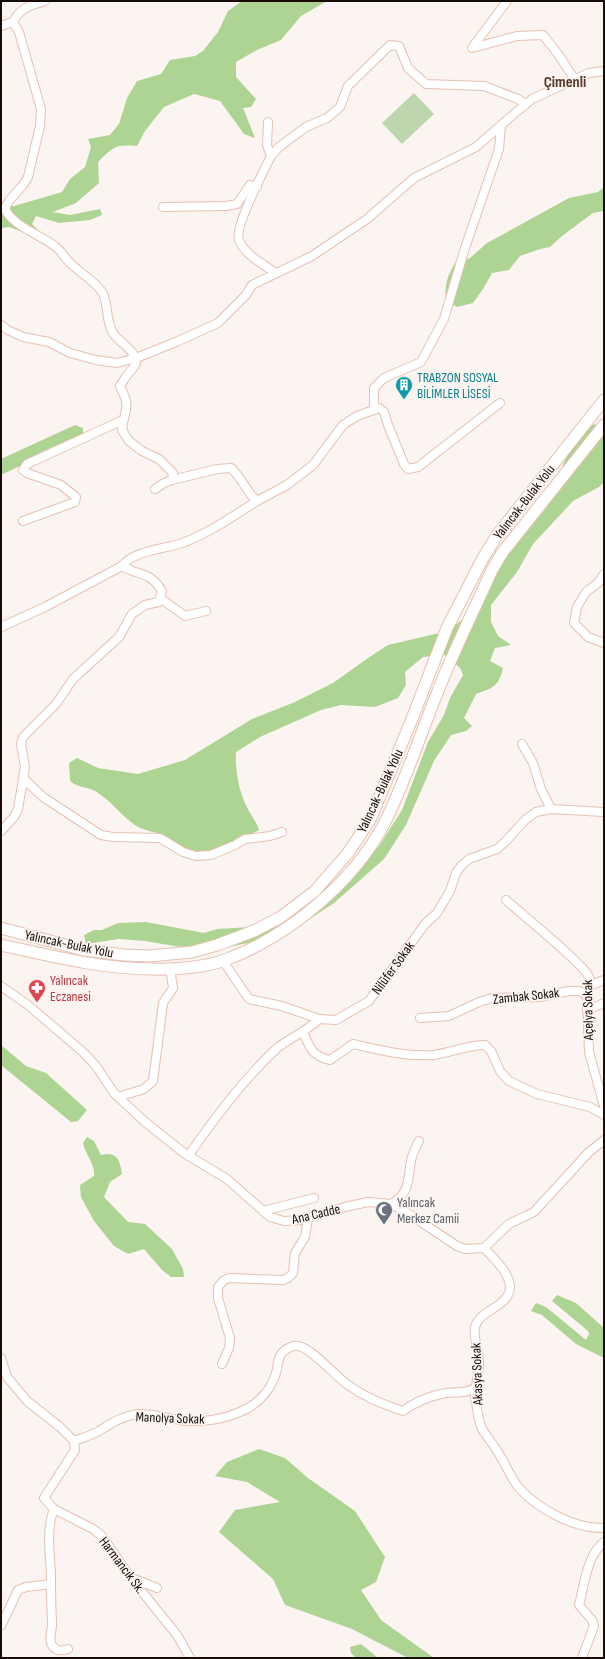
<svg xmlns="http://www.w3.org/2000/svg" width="605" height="1659" font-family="'Sofia Sans Condensed',sans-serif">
	<rect width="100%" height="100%" fill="#fcf4f1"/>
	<path fill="#bed6ae" d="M414 93 434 114 402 144 382 123Z"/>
	<g fill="#add492">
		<path d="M242 1H327L301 16 281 40 257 50 236 62V77L256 99 251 107 243 108 255 138 244 134 220 101 194 94 164 107 145 131 137 146C115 144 113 147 98 162L99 183 76 203 53 212 70 215 100 209 102 215 90 220 59 223 36 216 32 224 37 229 31 235 9 227 1 228V205L14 206 62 192 70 179 85 167 91 147 88 139 110 135 119 124 127 98 137 81 161 74 170 60 195 56 203 51 218 32 228 11Z"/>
		<path d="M604 187V211L593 213 562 236 550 247 540 249 520 256 509 270 492 273 483 289 473 303 457 307 446 300C444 285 448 275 455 263L470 258 487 243 569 198 598 192Z"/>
		<path d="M604 424V482L599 487 573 501 533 544 517 572 491 605V622L498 636 511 645 495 648 490 661 503 668C499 687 492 688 476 694L464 718 472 726 466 731 451 735 434 761 406 825 384 859 334 903 296 928 267 939 219 949 186 948 145 941 119 939 86 944 84 935 94 930H102L118 923 146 922 204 933 217 929 251 927 308 901 329 885 354 870 379 846 402 810 428 742 444 715 450 698 463 675 460 668 446 655 423 657 405 672 406 685 398 698 375 707 341 705 321 710 260 737 236 752C235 772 239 793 249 811 253 818 257 823 259 830 246 837 210 855 196 853 184 851 174 841 164 836 155 831 143 831 135 825 120 815 111 800 95 791 86 786 80 789 70 781L69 763 77 758 98 768 138 774 185 760 252 719 295 702 333 683 368 658 388 645 448 631 464 618 498 559 514 540 539 497 558 478 573 438 586 425Z"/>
		<path d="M75 425 83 428V434L74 440 1 475V459Z"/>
		<path d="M1 1045 26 1066 46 1073 87 1110 78 1121 71 1122 1 1065Z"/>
		<path d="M87 1137 94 1141 101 1155C117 1151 120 1160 122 1174L110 1182 104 1197 128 1222 145 1224 172 1249 183 1269 184 1277H171L162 1270 144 1249 128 1254 114 1246 94 1221 81 1197 80 1185 94 1176C95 1163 86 1156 83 1143Z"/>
		<path d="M557 1295 576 1303 604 1328V1358L576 1344 542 1315 531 1311 536 1303 546 1307 586 1340 589 1334 588 1331 552 1301Z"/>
		<path d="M259 1449 285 1458 308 1478 355 1511 385 1557 376 1582 361 1590 381 1620 434 1658H408L352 1629 285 1605 273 1579 219 1532 235 1510 280 1502 247 1482 215 1476 227 1462Z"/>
		<path d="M361 1644 378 1658H356L351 1653 350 1647Z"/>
	</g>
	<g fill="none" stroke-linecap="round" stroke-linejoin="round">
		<defs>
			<g id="minor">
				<path d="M507 1 472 48 517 36 543 35 558 54 575 80"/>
				<path d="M13 22 19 32 41 109 40 126 28 177 23 185 9 201 5 208C10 225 43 236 56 247 61 251 65 258 70 263 78 271 97 283 102 292 109 302 105 321 113 333 120 344 136 349 136 364L125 378 120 386C132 410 124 408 122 430L129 441 142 451 159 459 173 473 172 480 164 483 155 489"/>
				<path d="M1 26 13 22C21 7 30 6 45 1"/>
				<path d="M268 122 267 145 271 156"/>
				<path d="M163 207 226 206 237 204 250 185 257 187"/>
				<path d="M276 273C263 264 245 255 239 240 234 228 264 170 271 156L279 147 306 127 327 118 340 107 348 86 390 45 399 46 408 68 426 84 484 86 518 99 526 104"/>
				<path d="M1 325 8 330 23 337 49 342 70 353 96 360 117 363 136 358 176 342 218 323 246 295 252 285 312 256 367 219 414 178 476 147 515 113 532 99 589 73 604 71"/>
				<path d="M374 410V388L384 378 421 362 444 319 464 251 499 149 501 126"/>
				<path d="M172 480 217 469 231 468C243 479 246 492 257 501L287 485 313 465 343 425 357 416 379 408 384 412 388 425 404 464 408 469 418 467 500 403"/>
				<path d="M23 521 75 502 76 497 61 485 27 473 23 470 27 464 123 420"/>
				<path d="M604 574 598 583 586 592 577 607 574 623 588 637 604 643"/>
				<path d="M160 598 185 616 206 611"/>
				<path d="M1 627 45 607 122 566"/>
				<path d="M522 744 533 763 541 789 551 809"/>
				<path d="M24 779 43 797 101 835 113 837 160 838 183 852 196 856 211 855 235 845 245 839 270 836 282 832"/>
				<path d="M1 831 14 817 18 809 25 767 21 744 23 737 56 704 73 679 119 637 132 614 145 605 159 602 162 591C149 570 140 577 122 566 133 550 168 549 185 542 211 532 233 516 257 501"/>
				<path d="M506 900C519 912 585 965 589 977 591 982 589 990 587 995L589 1052 604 1106"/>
				<path d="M223 961 249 999 282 1006 319 1019"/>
				<path d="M1 986 28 1005 84 1053 96 1066 114 1093 145 1122 184 1153 227 1179 270 1217 284 1221 301 1220 345 1207 368 1202 391 1204 409 1214 457 1246 465 1249 484 1248 509 1224 534 1212 588 1153 604 1140"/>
				<path d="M589 986 604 980"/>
				<path d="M587 1010 604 1003"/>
				<path d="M420 1018 449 1016 479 1002 492 998 540 997 569 991H579L587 995"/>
				<path d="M303 1032C310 1048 312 1056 330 1060L353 1044C379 1050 406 1057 433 1055 451 1053 467 1045 485 1045L491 1051 500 1071 509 1081 537 1094 590 1107 604 1115"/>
				<path d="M118 1097 144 1089 153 1081 163 1003 173 988 170 968"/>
				<path d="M188 1156C215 1118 242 1081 276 1049 289 1038 306 1032 319 1019L336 1020 369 1001 425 924 437 913 450 891 456 873 461 866 469 859 497 849 505 842 525 820 536 812 551 809 604 812"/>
				<path d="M391 1204C411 1192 407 1181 411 1161 412 1154 416 1147 419 1141"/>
				<path d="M263 1211 314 1198"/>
				<path d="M484 1248C493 1258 510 1272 510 1288 508 1308 480 1309 475 1327 473 1338 479 1352 479 1363 479 1379 472 1390 477 1408 478 1415 479 1423 482 1429 487 1437 494 1445 499 1454 506 1465 511 1478 519 1488 538 1509 575 1529 604 1528"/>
				<path d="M1 1358 7 1377 27 1401 60 1427 74 1441 75 1450 44 1498 54 1509 93 1529 102 1536 131 1578 177 1635 190 1658"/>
				<path d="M222 1364 229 1348 230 1338 218 1298V1287L223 1281 229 1278 283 1280 288 1278 293 1273 295 1253 305 1237 308 1218"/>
				<path d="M74 1441C82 1438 92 1435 99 1431 112 1423 122 1416 138 1414 150 1413 162 1417 174 1419 198 1424 226 1420 248 1408 261 1401 272 1387 276 1373 278 1367 277 1359 282 1353 285 1349 293 1345 298 1346 312 1348 336 1377 348 1385 365 1397 384 1405 403 1411 414 1403 427 1397 441 1394 452 1391 464 1395 475 1388"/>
				<path d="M54 1509C46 1529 50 1554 51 1574 51 1590 51 1605 52 1621 53 1628 48 1639 52 1645 56 1652 62 1651 68 1649"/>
				<path d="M132 1578 157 1588"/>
				<path d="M1 1626 18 1590 26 1587 51 1584"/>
				<path d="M582 1658 594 1626 592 1620 579 1605C584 1586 587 1555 604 1542"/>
			</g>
			<g id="major">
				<path d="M1 928 84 950 124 955 149 956 192 952 217 945 254 931 281 917 315 891 348 853 370 820 412 719 447 628 483 558 498 534 604 400"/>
				<path d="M1 945C51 956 102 969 154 969 173 970 207 967 225 960 288 937 354 882 385 822 406 780 420 735 438 691 454 650 474 610 492 570L502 553 604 425"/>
			</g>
		</defs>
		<use href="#minor" stroke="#e6c0b0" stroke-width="10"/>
		<use href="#major" stroke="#e6c0b0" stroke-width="13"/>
		<use href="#minor" stroke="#fff" stroke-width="8"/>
		<use href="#major" stroke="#fff" stroke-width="11"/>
	</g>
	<defs>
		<symbol id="building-pin" viewBox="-11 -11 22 30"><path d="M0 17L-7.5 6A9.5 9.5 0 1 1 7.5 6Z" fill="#0f9aa8" stroke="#fcf4f1"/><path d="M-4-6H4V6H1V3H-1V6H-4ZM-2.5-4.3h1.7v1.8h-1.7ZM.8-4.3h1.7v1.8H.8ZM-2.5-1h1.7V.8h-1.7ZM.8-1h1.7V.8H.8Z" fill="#fff"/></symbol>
		<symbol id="pharmacy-pin" viewBox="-11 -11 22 30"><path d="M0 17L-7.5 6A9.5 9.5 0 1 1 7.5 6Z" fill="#e0444e" stroke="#fcf4f1"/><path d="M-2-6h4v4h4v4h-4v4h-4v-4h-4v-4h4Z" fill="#fff"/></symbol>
		<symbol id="mosque-pin" viewBox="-11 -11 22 30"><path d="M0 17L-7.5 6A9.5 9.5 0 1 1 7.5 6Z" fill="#6b7280" stroke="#fcf4f1"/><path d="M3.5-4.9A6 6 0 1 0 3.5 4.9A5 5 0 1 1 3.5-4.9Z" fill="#fff"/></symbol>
	</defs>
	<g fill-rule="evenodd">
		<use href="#building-pin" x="394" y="375" width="20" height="27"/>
		<use href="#pharmacy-pin" x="27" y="978" width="20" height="27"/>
		<use href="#mosque-pin" x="374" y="1200" width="20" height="27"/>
	</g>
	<g text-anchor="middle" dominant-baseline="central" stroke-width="3.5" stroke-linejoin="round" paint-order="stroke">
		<g font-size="14" fill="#0d838f" stroke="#fcf4f1" text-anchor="start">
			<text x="417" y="377">TRABZON SOSYAL<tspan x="417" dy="16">BİLİMLER LİSESİ</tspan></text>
		</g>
		<g font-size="14" fill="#190c07" stroke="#fcf4f1">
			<text transform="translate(524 502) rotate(-52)">Yalıncak-Bulak Yolu</text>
			<text transform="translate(380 791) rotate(-65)">Yalıncak-Bulak Yolu</text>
			<text transform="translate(69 944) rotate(12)">Yalıncak-Bulak Yolu</text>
			<text transform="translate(393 968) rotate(-54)">Nilüfer Sokak</text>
			<text transform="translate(526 996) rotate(-6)">Zambak Sokak</text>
			<text transform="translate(588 1010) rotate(-91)">Açelya Sokak</text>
			<text transform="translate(316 1214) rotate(-13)">Ana Cadde</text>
			<text transform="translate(477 1374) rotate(-92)">Akasya Sokak</text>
			<text transform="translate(170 1418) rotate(2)">Manolya Sokak</text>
			<text transform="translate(122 1565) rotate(53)">Harmancık Sk.</text>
		</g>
		<g font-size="14" fill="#be3a42" stroke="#fcf4f1" text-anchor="start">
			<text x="50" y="980">Yalıncak<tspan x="50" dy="16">Eczanesi</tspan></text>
		</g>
		<g font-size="14" fill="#5b616d" stroke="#fcf4f1" text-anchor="start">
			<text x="397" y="1202">Yalıncak<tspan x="397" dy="16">Merkez Camii</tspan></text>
		</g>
		<g font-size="16" font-weight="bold" fill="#56372a" stroke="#fcf4f1">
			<text x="565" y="82">Çimenli</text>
		</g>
	</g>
	<rect width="605" height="1659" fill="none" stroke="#190c07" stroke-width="4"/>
</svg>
